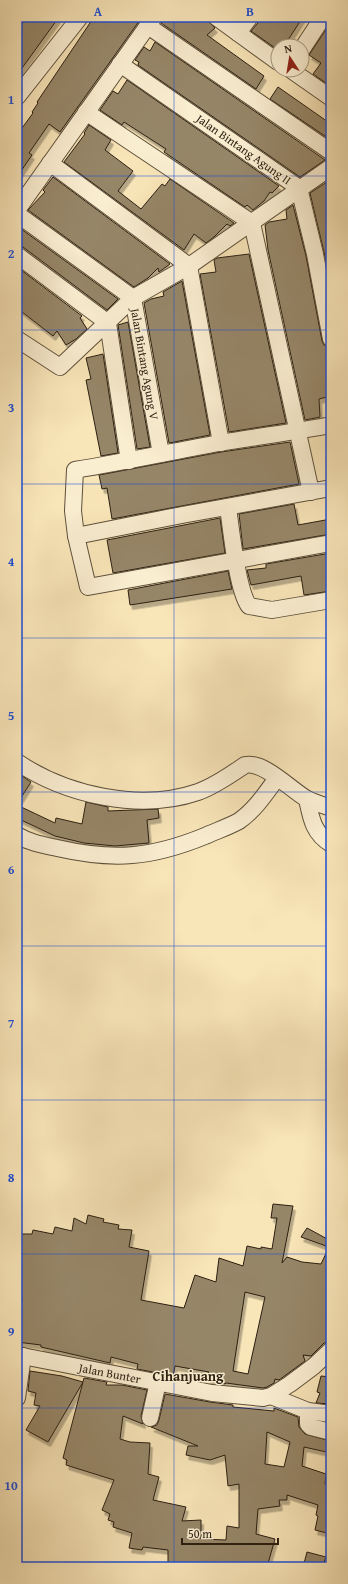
<svg xmlns="http://www.w3.org/2000/svg" width="348" height="1584" font-family="'Gentium Book Plus',serif">
	<defs>
		<filter id="shadow"><feDropShadow dx="2.5" dy="4.5" stdDeviation="0" flood-color="#0004"/></filter>
	</defs>
	<rect width="100%" height="100%" fill="#f8e5b8"/>
	<filter id="stains"><feTurbulence type="fractalNoise" baseFrequency=".005" numOctaves="4"/><feColorMatrix values="0 0 0 0 .2 0 0 0 0 .09 0 0 0 0 .02 0 0 0 .5 -.17"/></filter>
	<radialGradient id="worn" r=".72"><stop offset=".6" stop-color="#630" stop-opacity="0"/><stop offset="1" stop-color="#630" stop-opacity=".3"/></radialGradient>
	<g fill="#968668" stroke="#2b1f11" fill-rule="evenodd" filter="url(#shadow)">
		<path d="M27 17H59L17 75V31Z"/>
		<path d="M94 17H142L60 132 49 124 29 153 32 155 17 177V135L33 113 32 112 38 103 37 102Z"/>
		<path d="M163 17H207L208 21 215 28 207 35 264 76 256 89 161 23Z"/>
		<path d="M259 17H303L288 40 286 39 282 46H278V50L251 31 258 23Z"/>
		<path d="M331 22V77L326 83 313 74 321 63 309 55Z"/>
		<path d="M155 42 325 160 300 177 138 65 139 62 135 60 144 47 150 51Z"/>
		<path d="M127 80 279 186 272 193 270 192 264 201 253 210 247 205 245 207 164 152 166 149 124 122 122 125 100 110 113 91 118 94Z"/>
		<path d="M278 87 331 124V140L270 99Z"/>
		<path d="M89 125 111 140 105 150 133 171 118 191 141 209 162 184 165 186 170 179 234 223 230 226 227 224 214 237 206 243 194 234 184 250 64 162 85 134 84 133Z"/>
		<path d="M53 177 170 264 159 272 158 268 148 278 134 287 28 210 45 192 43 190Z"/>
		<path d="M327 182 328 185H331V288L324 252 310 193Z"/>
		<path d="M293 205 306 256 322 341 324 345 331 348V350H328L331 368V396L319 399 320 417 305 420 268 250 265 225 269 222 287 219 286 210Z"/>
		<path d="M17 226 118 299 107 310 23 247 17 246Z"/>
		<path d="M249 254 286 423 229 432 200 274 216 272 214 260 217 258Z"/>
		<path d="M17 267 82 316 80 318 87 329 76 339 66 345 57 331 53 336 17 308Z"/>
		<path d="M182 281 210 435 169 443 144 303 151 299 164 296 163 292Z"/>
		<path d="M128 322 150 447 137 449 118 325Z"/>
		<path d="M103 354 118 453 101 456 86 380 91 379 86 358Z"/>
		<path d="M290 442 299 484 112 519 107 488 102 489 99 475 221 452Z"/>
		<path d="M294 504 298 525 331 519V534L243 549 239 514Z"/>
		<path d="M220 518 225 553 113 573 107 540Z"/>
		<path d="M331 553V591L304 595 301 576 251 585 247 570 266 568V564Z"/>
		<path d="M228 571 232 589 130 605 128 590Z"/>
		<path d="M22 776 31 782 17 804V783Z"/>
		<path d="M86 802 108 807V811L158 809 159 818 147 820 149 843 115 846 84 843 55 836 17 818V805L55 823 56 818 82 824Z"/>
		<path d="M273 1204 293 1206 282 1263 287 1257 302 1262 321 1264 329 1247 301 1237 307 1228 331 1241V1341L324 1343 311 1356 303 1355 305 1361 279 1380 275 1379 274 1383 267 1387 263 1388 226 1383 225 1384 208 1379 209 1372 175 1366 173 1376 137 1369 138 1364 111 1357 110 1363 41 1347V1345L17 1342 22 1298 17 1296V1247H19L22 1234H32L33 1230 53 1234 55 1227 72 1231 74 1218 86 1224 88 1215 104 1219 103 1222 119 1225 118 1229 132 1230 129 1247 149 1251 141 1300 184 1308 195 1275 216 1282 219 1258 243 1266 247 1246 261 1249V1247L272 1249 277 1218H271ZM245 1292 265 1297 248 1374 233 1371Z"/>
		<path d="M30 1371 62 1376 83 1382 48 1442 26 1430 40 1406 34 1405 36 1393 28 1391Z"/>
		<path d="M321 1376 331 1377V1404L316 1403 320 1393 317 1392Z"/>
		<path d="M84 1378 107 1382 106 1385H122L147 1390 141 1416 143 1424 123 1416 120 1439 130 1442 150 1443 148 1474 159 1477 153 1500 186 1507 182 1521 201 1520V1539L226 1540 227 1526 239 1528V1484L228 1486 225 1455 210 1460 186 1455 188 1446H198L151 1427 157 1425 159 1420 165 1394 210 1402 233 1405V1407L274 1411V1408L298 1417 299 1427 305 1434 331 1441V1453L304 1447 302 1466 326 1474 325 1484 331 1485V1534L315 1530 318 1516 316 1515 318 1505 287 1495V1500H279L280 1506 258 1509 256 1534 275 1539 267 1567H168V1550L143 1547 142 1550 129 1548 132 1533 113 1527 114 1522 108 1520 110 1514 102 1510 114 1480 66 1465 67 1460 63 1458ZM267 1432 290 1442 284 1467 265 1464Z"/>
		<path d="M307 1552 326 1557 322 1567H303Z"/>
	</g>
	<g fill="none" stroke-linecap="round" stroke-linejoin="round">
		<defs>
			<g id="minor">
				<path d="M216 17 238 33 250 17"/>
				<path d="M148 26 331 152"/>
				<path d="M238 33 278 62"/>
				<path d="M302 49 323 17"/>
				<path d="M120 64 299 188 315 254 331 339"/>
				<path d="M291 70 331 98"/>
				<path d="M17 97 80 17"/>
				<path d="M86 112 252 223 311 492"/>
				<path d="M50 163 189 266 221 443"/>
				<path d="M17 210 154 17"/>
				<path d="M17 214 133 298 161 454"/>
				<path d="M17 255 108 323 129 461"/>
				<path d="M17 339 60 367 133 298 189 266 331 167"/>
				<path d="M331 425C294 432 256 437 219 443 171 452 123 462 75 470L73 511 76 536 88 587 331 543"/>
				<path d="M228 507C231 528 237 590 249 606L272 610 331 600"/>
				<path d="M76 536 182 515 331 488"/>
				<path d="M17 762C66 795 140 812 198 792 215 786 230 775 245 765 264 761 291 790 307 799 315 803 323 805 331 808"/>
				<path d="M307 799C311 818 313 833 331 844"/>
				<path d="M17 835C30 843 43 845 57 848 114 861 151 858 205 836 216 831 228 827 239 821 255 810 266 793 277 778"/>
				<path d="M17 1355 212 1393 263 1398 271 1396 290 1384 314 1366 331 1350"/>
				<path d="M271 1396 308 1411 331 1414"/>
				<path d="M17 1398 23 1356"/>
				<path d="M308 1411V1424L311 1427 331 1432"/>
				<path d="M150 1418 158 1382"/>
			</g>
		</defs>
		<use href="#minor" stroke="#5e503b" stroke-width="18"/>
		<use href="#minor" stroke="#faeed1" stroke-width="16"/>
	</g>
	<path fill="none" stroke="#1d4ed8" stroke-width="1" stroke-opacity="0.55" d="M174 17V1567M17 176H331M17 330H331M17 484H331M17 638H331M17 792H331M17 946H331M17 1100H331M17 1254H331M17 1408H331"/>
	<g text-anchor="middle" dominant-baseline="central" stroke-width="3" stroke-linejoin="round" paint-order="stroke">
		<g font-size="12" fill="#2b1f11" stroke="#faeed1">
			<text transform="translate(244 149) rotate(35)">Jalan Bintang Agung II</text>
			<text transform="translate(145 364) rotate(80)">Jalan Bintang Agung V</text>
			<text transform="translate(110 1373) rotate(11)">Jalan Bunter</text>
		</g>
		<g font-size="14" font-weight="bold" fill="#2b1f11" stroke="#faeed1">
			<text x="188" y="1376">Cihanjuang</text>
		</g>
	</g>
	<rect width="348" height="1584" fill="none" stroke="#f8e5b8" stroke-width="44"/>
	<g transform="translate(290 58) rotate(348)"><circle r="19" fill="#faeed1" stroke="#a79b84"/>
	<path d="M0-3L7 15L0 10L-7 15Z" fill="#8f2418"/>
	<text y="-6" font-size="11" font-weight="bold" text-anchor="middle" fill="#2b1f11">N</text>
	</g>
	<path d="M182 1538v6h96v-6" fill="none" stroke="#2b1f11" stroke-width="2"/>
	<text x="188" y="1538" font-size="12" fill="#2b1f11" stroke="#faeed1" stroke-width="3" paint-order="stroke">50 m</text>
	<rect x="22" y="22" width="304" height="1540" fill="none" stroke="#1d4ed8" stroke-width="1.5"/>
	<g font-size="13" text-anchor="middle" font-weight="bold" fill="#1d4ed8">
		<text x="98" y="16">A</text>
		<text x="250" y="16">B</text>
		<text x="11" y="104">1</text>
		<text x="11" y="258">2</text>
		<text x="11" y="412">3</text>
		<text x="11" y="566">4</text>
		<text x="11" y="720">5</text>
		<text x="11" y="874">6</text>
		<text x="11" y="1028">7</text>
		<text x="11" y="1182">8</text>
		<text x="11" y="1336">9</text>
		<text x="11" y="1490">10</text>
	</g>
	<rect width="100%" height="100%" filter="url(#stains)"/>
	<rect width="100%" height="100%" fill="url(#worn)"/>
</svg>
